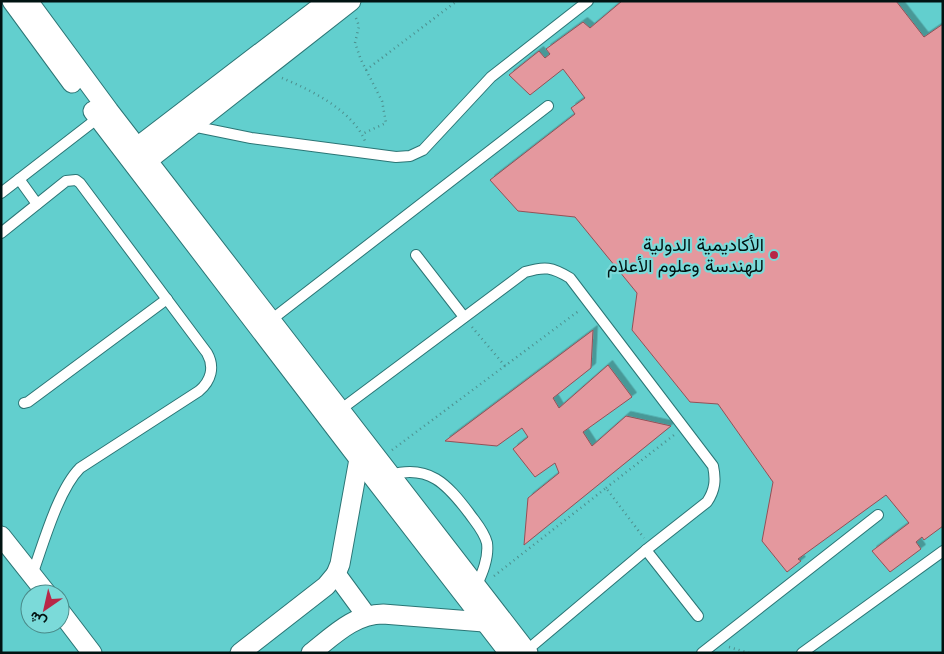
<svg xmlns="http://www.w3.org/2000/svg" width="944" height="654" font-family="Jost,Vazirmatn,sans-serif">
	<defs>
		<filter id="shadow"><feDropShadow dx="4.5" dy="-4.5" stdDeviation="0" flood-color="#0004"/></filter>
	</defs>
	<rect width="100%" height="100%" fill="#7bdad9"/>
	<path fill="#62cfce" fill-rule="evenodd" d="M1 1H943V653H1ZM30 594H60V624H30Z"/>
	<g fill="#e4989e" stroke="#945057" filter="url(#shadow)">
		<path d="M622 1H896L924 37 943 24V526L924 540 922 537 916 542 921 549 890 572 872 551 909 523 886 495 798 559 801 561 787 572 762 541 773 482 718 404 690 402 632 330 637 293 575 217 518 211 490 180 575 114 571 108 585 98 563 69 530 95 509 75 539 51 545 58 550 54 546 49 583 22 590 28Z"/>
		<path d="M593 330 591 368 553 398 559 408 608 365 632 397 583 432 592 446 626 416 671 426 524 545 528 498 559 473 555 463 535 477 513 449 528 437 522 428 497 446 445 441Z"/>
	</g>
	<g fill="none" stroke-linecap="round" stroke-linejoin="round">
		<defs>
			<g id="service">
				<path d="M192 126 251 138 396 157 410 156 423 150 491 77 588 1"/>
				<path d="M19 179 37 204"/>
				<path d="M1 193 98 118"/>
				<path d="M1 233 66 181 76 180 80 183 207 353C215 367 211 381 199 391L80 468C58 490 43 545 32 575"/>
				<path d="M416 255 464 317"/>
				<path d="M271 320 548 106"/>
				<path d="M24 403 28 402 167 299"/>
				<path d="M340 410 525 272C545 266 552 267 570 278L713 466C716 480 715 490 707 502L646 550 526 651"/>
				<path d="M390 475C429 464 447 484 469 513 476 523 484 531 487 543 489 558 482 574 476 587"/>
				<path d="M646 550 698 616"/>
				<path d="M702 653 878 515"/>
				<path d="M802 653 943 551"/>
			</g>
			<g id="minor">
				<path d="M12 1 72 83"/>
				<path d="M28 1 109 111 528 653"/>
				<path d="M93 111 359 459 509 653"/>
				<path d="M128 154 328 1"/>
				<path d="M138 168 351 1"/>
				<path d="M1 536 47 594"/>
				<path d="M336 574 366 615"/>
				<path d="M60 611 92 653"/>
				<path d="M240 653 326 586 336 574 340 564 359 459"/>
				<path d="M311 653C333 636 354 614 383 614L484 622"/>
			</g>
		</defs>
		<use href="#service" stroke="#2b7575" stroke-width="12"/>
		<use href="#minor" stroke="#2b7575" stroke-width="21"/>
		<g stroke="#4d8f8e" stroke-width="2.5" stroke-dasharray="1 4" stroke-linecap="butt">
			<path d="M356 18 359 26 355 43 361 60 382 101 386 123 362 134"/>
			<path d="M366 70 457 1"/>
			<path d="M282 78C311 90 352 110 365 141"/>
			<path d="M472 327 505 366"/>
			<path d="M392 450 580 310"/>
			<path d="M606 488 674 435"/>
			<path d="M494 576 606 488 644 538"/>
			<path d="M729 647 749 653"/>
		</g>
		<use href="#service" stroke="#fff" stroke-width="10"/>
		<use href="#minor" stroke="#fff" stroke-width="19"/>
	</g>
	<circle fill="#b82747" stroke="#7bdad9" stroke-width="2" cx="774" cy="255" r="5"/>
	<g text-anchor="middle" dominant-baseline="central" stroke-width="4.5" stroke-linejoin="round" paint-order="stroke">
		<g font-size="18" fill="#011312" stroke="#7bdad9" text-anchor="end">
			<text x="764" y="245">الأكاديمية الدولية<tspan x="764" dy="21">للهندسة وعلوم الأعلام</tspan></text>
		</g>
	</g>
	<rect width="944" height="654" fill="none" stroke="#011312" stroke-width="5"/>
	<g transform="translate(45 609) rotate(214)"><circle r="24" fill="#7bdad9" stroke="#4a8a89"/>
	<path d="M0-4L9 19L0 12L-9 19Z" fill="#b82747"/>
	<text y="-8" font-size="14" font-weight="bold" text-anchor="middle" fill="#011312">ش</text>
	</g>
</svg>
